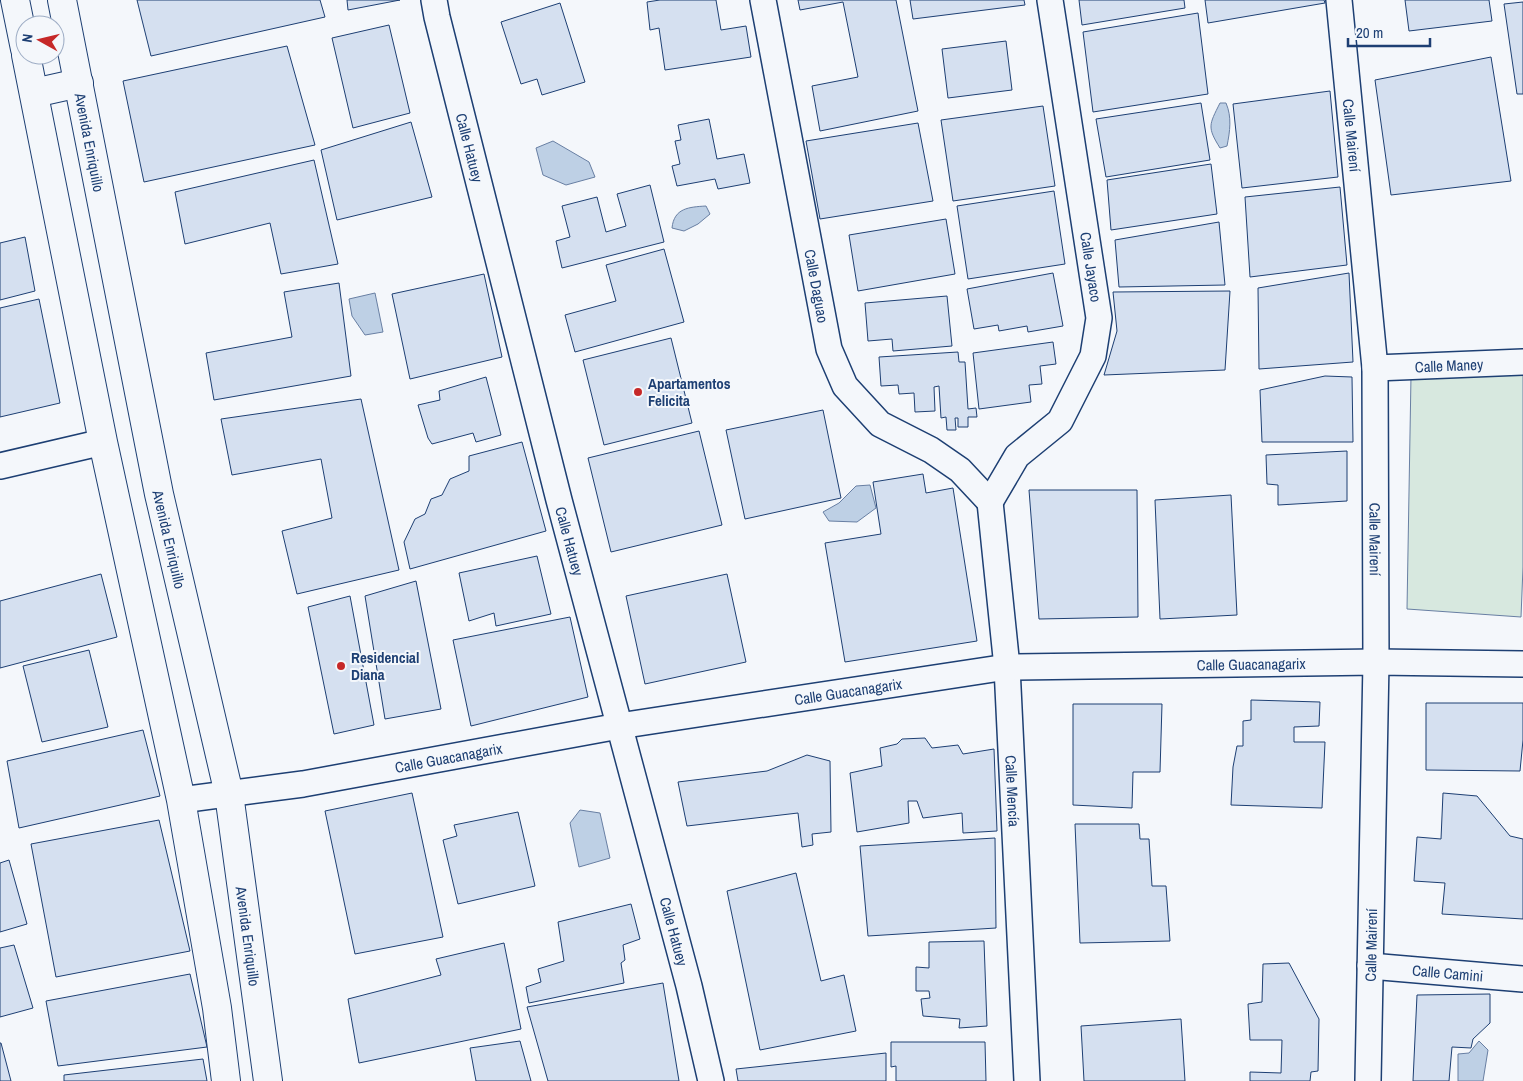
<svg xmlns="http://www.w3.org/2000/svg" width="1523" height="1081" font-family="'Archivo Narrow',sans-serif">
	<rect width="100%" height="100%" fill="#f4f7fb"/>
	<path fill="#d7e8df" stroke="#687fa3" d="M1523 375V567L1521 617 1407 609 1411 376Z"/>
	<g fill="#bed0e5" stroke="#687fa3">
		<path d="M1220 103H1226C1232 117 1230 131 1227 146L1220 148C1207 127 1209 125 1220 103Z"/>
		<path d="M553 141 589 162 595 177 566 185 543 175 536 148Z"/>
		<path d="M706 206 710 214 698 224 684 231 672 228C674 208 689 207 706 206Z"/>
		<path d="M375 293 383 332 365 335 352 316 349 299Z"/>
		<path d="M870 485 876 508 857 522 829 521 823 512 839 503 856 486Z"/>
		<path d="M580 810 600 813 610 858 579 867 570 823Z"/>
		<path d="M1479 1041 1488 1050 1483 1081H1458V1054L1469 1053Z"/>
	</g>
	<g fill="#d5e0f0" stroke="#1d3f73">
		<path d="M137 0H320L325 17 151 56Z"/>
		<path d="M347 0H400L348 10Z"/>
		<path d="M660 0H716L721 30 746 26 751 57 665 70 659 28 650 30 647 2Z"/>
		<path d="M798 0H896L918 111 820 131 812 86 858 77 843 2 800 10Z"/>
		<path d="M910 0H1024L1025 5 913 19Z"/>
		<path d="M1079 0H1184L1185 8 1082 25Z"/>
		<path d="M1205 0H1324L1325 3 1208 23Z"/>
		<path d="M1405 0H1489L1492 21 1409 31Z"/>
		<path d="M1523 2V94H1517L1504 4Z"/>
		<path d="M560 3 585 82 542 95 537 79 521 84 501 22Z"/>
		<path d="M1198 13 1208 94 1093 112 1083 32Z"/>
		<path d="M389 25 410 113 353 128 332 38Z"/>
		<path d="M1006 41 1012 90 948 98 942 49Z"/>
		<path d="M287 46 315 145 144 182 123 81Z"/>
		<path d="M1491 57 1511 181 1391 195 1375 80Z"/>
		<path d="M1330 91 1338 177 1242 188 1233 104Z"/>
		<path d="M1201 103 1210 160 1106 177 1096 119Z"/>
		<path d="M1043 106 1055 186 953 201 941 120Z"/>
		<path d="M709 119 717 159 744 154 750 183 718 189 715 179 677 186 672 166 680 164 675 141 681 140 678 125Z"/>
		<path d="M411 122 432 197 337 220 321 150Z"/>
		<path d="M918 123 933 201 820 219 806 141Z"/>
		<path d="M314 160 338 264 281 274 270 223 185 244 175 192Z"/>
		<path d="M1211 164 1217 214 1111 230 1107 180Z"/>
		<path d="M650 185 664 242 562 268 556 241 570 237 562 206 597 197 606 232 626 226 617 194Z"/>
		<path d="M1340 187 1347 265 1250 277 1245 197Z"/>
		<path d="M1054 191 1065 264 968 279 957 206Z"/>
		<path d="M946 219 955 274 858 291 849 235Z"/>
		<path d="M1219 222 1225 285 1119 287 1115 240Z"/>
		<path d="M25 237 35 291 0 300V243Z"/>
		<path d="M664 249 684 322 575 352 565 315 616 301 606 265Z"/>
		<path d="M1053 273 1063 326 1028 332 1027 326 999 331 998 325 974 329 967 289Z"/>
		<path d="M1349 273 1353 362 1259 369 1258 288Z"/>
		<path d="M484 274 502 357 410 379 392 294Z"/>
		<path d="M339 283 351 376 214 400 206 353 292 337 284 292Z"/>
		<path d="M1230 291 1225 370 1104 375 1117 331 1113 292Z"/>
		<path d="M947 296 952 346 893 351 892 339 868 341 865 303Z"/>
		<path d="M39 299 60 403 0 417V308Z"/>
		<path d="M671 338 692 423 604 445 583 360Z"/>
		<path d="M1053 342 1056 364 1040 366 1042 384 1029 385 1031 402 979 409 973 353Z"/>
		<path d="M958 352 959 362H965L968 409 976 408 977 417H968V427H958V418H955L956 430H947L946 417 941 418 939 386 934 387 935 411 915 412 914 393 899 394 898 385 881 386 879 357Z"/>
		<path d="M1325 376 1352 377 1353 442H1262L1260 390Z"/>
		<path d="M486 377 501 435 476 442 473 433 432 444 428 438 418 405 440 400 439 391Z"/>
		<path d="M361 399 399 570 297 594 282 531 332 518 321 459 232 475 221 419Z"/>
		<path d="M823 410 841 498 745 519 726 430Z"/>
		<path d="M699 431 722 525 611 552 588 458Z"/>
		<path d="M522 442 546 531 410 569 404 542 415 519 425 514 431 499 442 495 450 479 469 471V456Z"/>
		<path d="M1347 451V501L1278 505V485L1267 484 1266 455Z"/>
		<path d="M923 474 926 493 953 488 977 641 845 662 825 543 881 534 873 482Z"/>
		<path d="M1029 490H1137L1138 617 1039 619Z"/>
		<path d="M1231 495 1237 615 1160 619 1155 500Z"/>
		<path d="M537 556 551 614 496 626 494 613 469 621 459 573Z"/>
		<path d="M101 574 117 637 0 668V601Z"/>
		<path d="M727 574 746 662 645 684 626 596Z"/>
		<path d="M416 581 441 709 385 719 365 596Z"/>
		<path d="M350 596 374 725 334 734 308 607Z"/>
		<path d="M570 617 588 697 471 726 453 640Z"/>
		<path d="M89 650 108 727 42 742 23 666Z"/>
		<path d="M1251 700 1320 702 1319 726 1294 727V742H1325L1322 808 1231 805 1233 767 1237 746H1243V721L1251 720Z"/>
		<path d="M1426 703H1523V740L1520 771 1426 770Z"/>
		<path d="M1073 704H1162L1160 772H1133L1132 808 1073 805Z"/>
		<path d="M143 730 160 796 19 828 7 761Z"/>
		<path d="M925 738 932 748 958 745 963 754 994 749 997 831 963 833 962 813 923 818 917 801H908L909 823 857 832 850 773 882 766 880 748 897 744 902 739Z"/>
		<path d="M807 755 830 761 831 832 812 834 813 845 802 847 798 813 687 826 678 782 767 771Z"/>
		<path d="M412 793 443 937 355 954 325 811Z"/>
		<path d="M1443 793 1477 796 1510 836 1523 839V919L1442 914 1445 883 1414 881 1417 837 1441 839Z"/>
		<path d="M518 812 535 886 458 904 443 840 457 836 454 825Z"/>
		<path d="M159 820 190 951 56 977 31 844Z"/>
		<path d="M1075 824H1139L1140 839H1149L1152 886H1166L1170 941 1080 943Z"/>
		<path d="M995 838 996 928 868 936 860 846Z"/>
		<path d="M9 860 27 924 0 932V863Z"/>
		<path d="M796 873 821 981 844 975 856 1031 760 1050 727 891Z"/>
		<path d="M631 904 640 939 623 945 625 960 621 963 624 983 529 1003 526 987 541 982 538 969 564 961 558 922Z"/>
		<path d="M984 941 987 1026 959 1028 960 1019 923 1016 921 999 930 998 929 991H916V967L929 968V942Z"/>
		<path d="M504 943 521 1029 359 1063 348 999 441 975 436 959Z"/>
		<path d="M14 945 33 1008 0 1017V948Z"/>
		<path d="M1289 963 1319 1019 1318 1071 1311 1072 1310 1081H1250V1072L1281 1073 1282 1040H1250L1248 1004 1262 1002 1263 964Z"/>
		<path d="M190 974 207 1047 58 1066 46 1001Z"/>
		<path d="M663 983 679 1081H548L527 1007Z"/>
		<path d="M1490 994V1023L1473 1039 1471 1048 1452 1047 1449 1081H1413L1417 995Z"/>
		<path d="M1181 1019 1185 1081H1084L1081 1026Z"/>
		<path d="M520 1041 531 1081H476L470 1048Z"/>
		<path d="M891 1042H985L986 1081H896V1066L891 1067Z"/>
		<path d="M0 1043H1L11 1081H0Z"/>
		<path d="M886 1053V1081H738L736 1069Z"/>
		<path d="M203 1059 207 1081H64V1075Z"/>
	</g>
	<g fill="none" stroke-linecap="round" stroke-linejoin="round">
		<defs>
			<g id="street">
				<path id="s1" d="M434 0 437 17 559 500 689 986 711 1081"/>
				<path id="s2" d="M763 0 829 349 845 386 880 424 931 450 960 470 990 502"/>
				<path id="s3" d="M1339 0 1375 368 1376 662 1368 1081"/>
				<path id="s4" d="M1375 368 1523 362"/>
				<path d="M0 466 103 442"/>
				<path id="s5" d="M990 502 1007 667 1027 1081"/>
				<path d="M990 502 1017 456 1060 421 1093 356 1099 318 1050 0"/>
				<path id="s6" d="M181 800 303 784 619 726 1007 667 1376 662 1523 664"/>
				<path id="s7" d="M1370 966 1523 979"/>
			</g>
			<g id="secondary">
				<path d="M15 0 25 49"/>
				<path id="s8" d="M62 0 159 494 229 794 268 1081"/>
				<path d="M26 55 103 442 181 800 217 1008 226 1081"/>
				<path d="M34 93 79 83"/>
			</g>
		</defs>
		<use href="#street" stroke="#1d3f73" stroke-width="28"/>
		<use href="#secondary" stroke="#1d3f73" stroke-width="30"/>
		<use href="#street" stroke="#f4f7fb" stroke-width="25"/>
		<use href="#secondary" stroke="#f4f7fb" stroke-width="28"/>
	</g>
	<g fill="#c62828" stroke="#f4f7fb" stroke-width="2">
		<circle cx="638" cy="392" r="5"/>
		<circle cx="341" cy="666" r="5"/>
	</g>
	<g text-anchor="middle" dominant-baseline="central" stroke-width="4" stroke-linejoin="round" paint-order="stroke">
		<g font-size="15" fill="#1d3f73" stroke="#f4f7fb">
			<text stroke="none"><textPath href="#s3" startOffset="136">Calle Mairení</textPath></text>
			<text stroke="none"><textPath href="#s8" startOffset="145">Avenida Enriquillo</textPath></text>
			<text stroke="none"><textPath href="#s1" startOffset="152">Calle Hatuey</textPath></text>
			<text transform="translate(1091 267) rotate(81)">Calle Jayaco</text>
			<text stroke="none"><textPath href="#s2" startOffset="291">Calle Daguao</textPath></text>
			<text stroke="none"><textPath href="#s4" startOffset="74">Calle Maney</textPath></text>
			<text stroke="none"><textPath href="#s8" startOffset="550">Avenida Enriquillo</textPath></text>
			<text stroke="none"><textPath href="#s3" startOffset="541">Calle Mairení</textPath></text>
			<text stroke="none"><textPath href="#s1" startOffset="558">Calle Hatuey</textPath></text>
			<text stroke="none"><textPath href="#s6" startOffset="1081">Calle Guacanagarix</textPath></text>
			<text stroke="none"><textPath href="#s6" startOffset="676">Calle Guacanagarix</textPath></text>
			<text stroke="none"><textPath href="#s6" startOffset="271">Calle Guacanagarix</textPath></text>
			<text stroke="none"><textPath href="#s5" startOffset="290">Calle Mencía</textPath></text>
			<text stroke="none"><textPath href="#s1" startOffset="962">Calle Hatuey</textPath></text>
			<text stroke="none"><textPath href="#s8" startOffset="955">Avenida Enriquillo</textPath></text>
			<text transform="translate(1371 945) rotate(-89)">Calle Mairení</text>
			<text stroke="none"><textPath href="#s7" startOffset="78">Calle Camini</textPath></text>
		</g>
		<g font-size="15" font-weight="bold" fill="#1d3f73" stroke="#f4f7fb" text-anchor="start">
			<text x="648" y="383">Apartamentos<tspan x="648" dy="17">Felicita</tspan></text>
			<text x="351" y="657">Residencial<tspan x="351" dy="17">Diana</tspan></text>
		</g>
	</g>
	<g transform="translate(40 40) rotate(278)"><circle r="24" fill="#f4f7fb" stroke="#9eadc5"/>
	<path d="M0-4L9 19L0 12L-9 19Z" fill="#c62828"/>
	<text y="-8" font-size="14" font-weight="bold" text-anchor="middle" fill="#1d3f73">N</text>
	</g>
	<path d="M1348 38v8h82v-8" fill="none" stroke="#1d3f73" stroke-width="2.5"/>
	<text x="1356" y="38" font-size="15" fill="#1d3f73" stroke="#f4f7fb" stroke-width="4" paint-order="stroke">20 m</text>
</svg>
